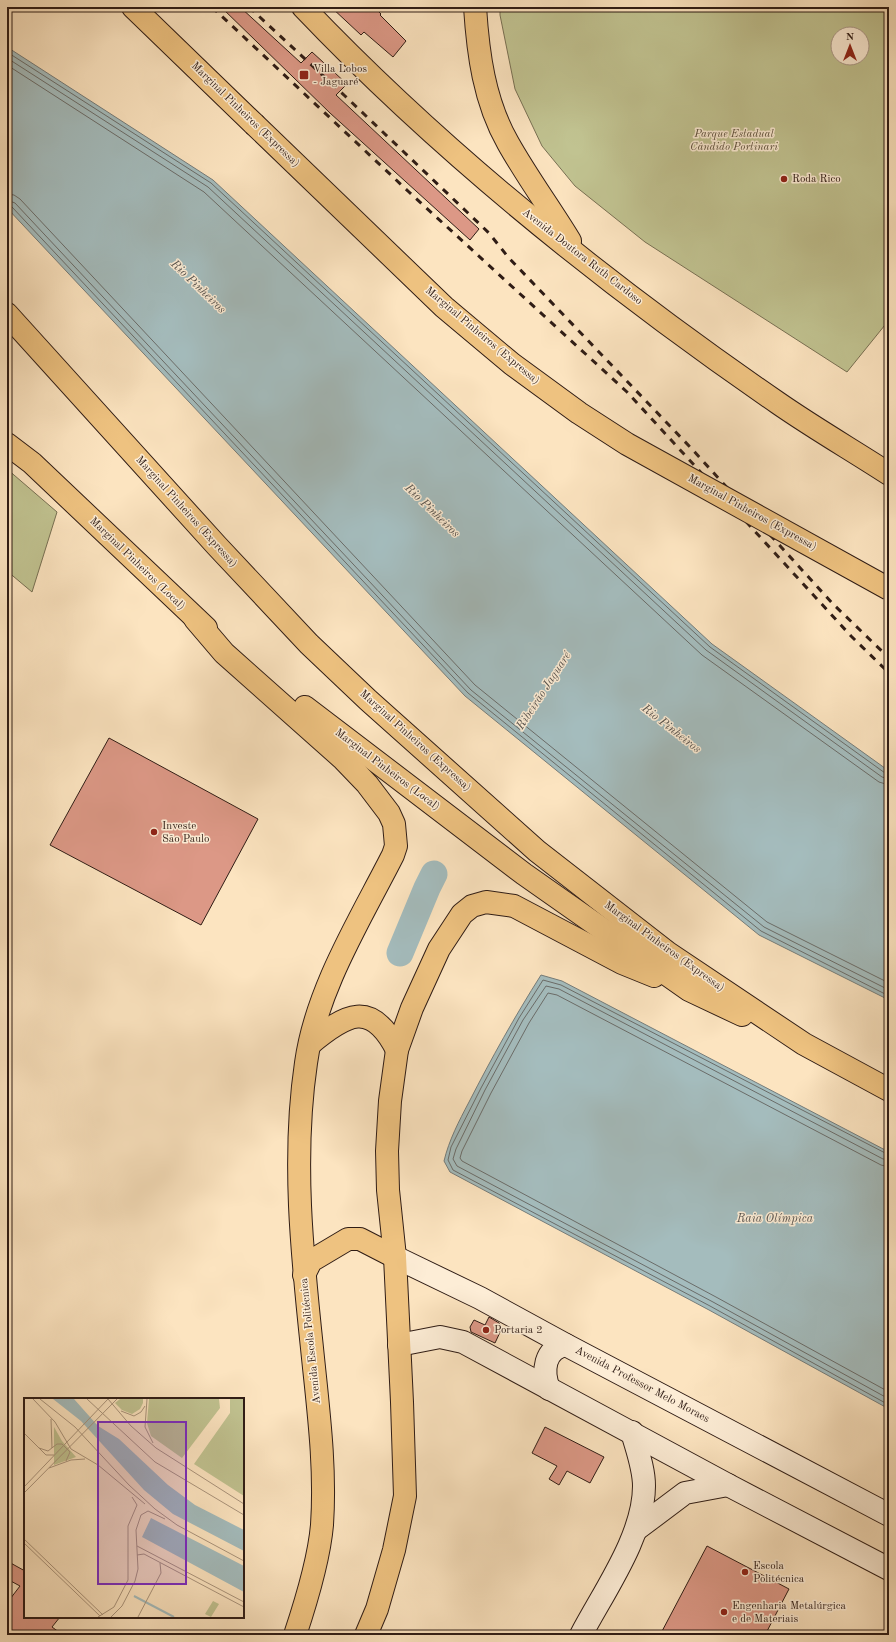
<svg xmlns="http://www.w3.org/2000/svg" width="896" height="1642" font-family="'Old Standard TT',serif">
	<rect width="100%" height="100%" fill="#fce4c0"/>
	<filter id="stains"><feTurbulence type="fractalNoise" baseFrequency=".005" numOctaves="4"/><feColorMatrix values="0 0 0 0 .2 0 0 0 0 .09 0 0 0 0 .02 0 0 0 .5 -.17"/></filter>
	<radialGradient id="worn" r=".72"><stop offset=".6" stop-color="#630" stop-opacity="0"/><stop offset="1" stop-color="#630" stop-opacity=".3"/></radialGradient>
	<g fill="#c1c391" stroke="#787053" fill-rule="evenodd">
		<path d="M500 7H889V320L847 372 645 242 575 186 542 146 515 89 500 15ZM838 34H862V58H838Z"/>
		<path d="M7 469 57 512 32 592 7 571Z"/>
	</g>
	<g fill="#a4bcbd" stroke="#757c7a">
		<path d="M7 47 213 180 712 644 889 771V1000L759 935 465 696 7 208Z"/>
		<path d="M541 975 562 981 889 1152V1409L709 1310 450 1172 444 1161C449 1140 459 1121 469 1102 491 1059 515 1016 541 975Z"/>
	</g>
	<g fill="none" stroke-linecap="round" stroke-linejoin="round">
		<g stroke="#6a6c69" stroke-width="1">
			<path d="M7 52 211 183 710 647 885 773 889 774"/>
			<path d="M7 58 208 187 706 650 882 777 889 779"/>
			<path d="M7 65 204 192 702 655 879 782 889 785"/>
			<path d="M7 194 14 195 20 199 475 685 767 922 889 983"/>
			<path d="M7 200 15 203 471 690 764 927 889 990"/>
			<path d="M7 205 12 207 468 693 761 931 889 996"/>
			<path d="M889 1155 561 985 543 980 519 1018 481 1088 451 1147 448 1160 453 1170 710 1306 889 1405"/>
			<path d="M889 1160 883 1159 559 989 546 986 523 1020 485 1090 456 1149 453 1159 457 1166 713 1302 889 1399"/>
			<path d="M889 1167 881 1165 557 995 548 993 529 1023 491 1093 462 1151 460 1158 462 1161 716 1297 889 1392"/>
		</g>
		<path stroke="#a4bcbd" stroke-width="27" d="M400 953 427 888 434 874"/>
	</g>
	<g fill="#dc9886" stroke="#2f1c15">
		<path d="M221 7H240L301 63 312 52 347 84 336 95 479 229 470 240 330 113Z"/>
		<path d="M331 7H374L381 14 380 15 406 41 393 57 364 32 361 35Z"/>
		<path d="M109 738 258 819 201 925 50 845Z"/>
		<path d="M489 1317 499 1323 502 1328 495 1343 471 1332 470 1327 474 1320 485 1325Z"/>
		<path d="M545 1427 604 1457 590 1483 567 1471 559 1485 549 1479 557 1466 532 1453Z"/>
		<path d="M707 1546 789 1589 765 1635H660Z"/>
		<path d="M7 1561 25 1571V1617H60L52 1627 63 1635H7V1603L20 1586 7 1579Z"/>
	</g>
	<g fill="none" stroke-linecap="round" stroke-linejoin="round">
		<defs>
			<g id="secondary">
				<path d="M395 1257 480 1298 566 1345 889 1515"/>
				<path d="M399 1345 440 1337 463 1342 728 1485 889 1569"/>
				<path d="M549 1389C542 1371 544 1349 566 1345"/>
				<path d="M637 1529 685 1493 728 1485"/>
				<path d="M581 1635C604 1591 644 1536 644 1486 644 1468 637 1450 632 1432"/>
			</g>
			<g id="highway">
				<path d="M133 7 254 124"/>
				<path d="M303 7C445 156 608 286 778 403 814 428 852 450 889 474"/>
				<path d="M475 7C478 53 484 101 508 143 527 177 550 208 570 241"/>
				<path d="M7 314 217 546 309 644 368 700 537 851 668 953 804 1044 889 1090"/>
				<path d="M7 444 32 463 206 628"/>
				<path d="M195 619 224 653 342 758 367 784 389 813 394 824 396 846 393 855C360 920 316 990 306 1063 292 1157 302 1254 312 1348 318 1408 326 1466 322 1525 319 1560 306 1602 295 1635"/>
				<path d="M305 707 524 874 689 990 742 1015"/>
				<path d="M310 1044C346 1014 371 999 397 1050"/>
				<path d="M304 1275 311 1261 348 1239H360L395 1257"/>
				<path d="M366 1635 377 1609 394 1550 405 1496 402 1402 395 1257 388 1190 387 1151 390 1101 397 1050 412 1008 439 949 462 914 472 906 486 902 514 906 622 963 654 976"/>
			</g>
		</defs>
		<use href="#secondary" stroke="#2f1c15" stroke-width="24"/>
		<use href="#highway" stroke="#2f1c15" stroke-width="24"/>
		<use href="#secondary" stroke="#fdedd6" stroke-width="22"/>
		<use href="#highway" stroke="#eec280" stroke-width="22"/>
		<g stroke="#2f1c15" stroke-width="3" stroke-dasharray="7 7" stroke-linecap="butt">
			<path d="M212 7 409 192 627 392 851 636 889 673"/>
			<path d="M249 7 345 96 489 233 508 257 691 448 833 604 889 658"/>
		</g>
		<defs>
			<path id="highway-bridge" d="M254 124 444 307 512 364 579 413 627 444 889 589"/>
		</defs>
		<use href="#highway-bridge" stroke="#2f1c15" stroke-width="24" stroke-linecap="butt"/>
		<use href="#highway-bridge" stroke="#eec280" stroke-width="22"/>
	</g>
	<g fill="#8f2418" stroke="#fdedd6" stroke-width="1.5">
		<rect x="299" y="70" width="10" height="10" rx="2"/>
		<circle cx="784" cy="179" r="4"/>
		<circle cx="154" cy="832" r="4"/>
		<circle cx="486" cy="1330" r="4"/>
		<circle cx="745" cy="1572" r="4"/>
		<circle cx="724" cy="1612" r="4"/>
	</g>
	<g text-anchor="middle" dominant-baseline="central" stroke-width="3" stroke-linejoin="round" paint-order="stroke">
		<g font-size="11" fill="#2f1c15" stroke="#fdedd6" text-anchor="start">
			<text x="313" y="69">Villa Lobos<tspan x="313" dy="13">- Jaguaré</tspan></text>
			<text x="792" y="179">Roda Rico</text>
			<text x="162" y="826">Investe<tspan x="162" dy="13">São Paulo</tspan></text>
			<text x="494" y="1330">Portaria 2</text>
			<text x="753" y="1566">Escola<tspan x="753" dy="13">Politécnica</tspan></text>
			<text x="732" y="1606">Engenharia Metalúrgica<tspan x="732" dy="13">e de Materiais</tspan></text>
		</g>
		<g font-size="11" fill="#2f1c15" stroke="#fdedd6">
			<text transform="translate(245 115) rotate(44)">Marginal Pinheiros (Expressa)</text>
			<text transform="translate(582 257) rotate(38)">Avenida Doutora Ruth Cardoso</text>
			<text transform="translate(482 336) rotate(40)">Marginal Pinheiros (Expressa)</text>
			<text transform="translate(186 512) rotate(48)">Marginal Pinheiros (Expressa)</text>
			<text transform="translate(752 513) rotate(29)">Marginal Pinheiros (Expressa)</text>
			<text transform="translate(137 564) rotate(44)">Marginal Pinheiros (Local)</text>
			<text transform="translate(415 741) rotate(42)">Marginal Pinheiros (Expressa)</text>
			<text transform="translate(387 770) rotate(37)">Marginal Pinheiros (Local)</text>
			<text transform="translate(664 947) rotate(36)">Marginal Pinheiros (Expressa)</text>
			<text transform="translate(311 1341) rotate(-96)">Avenida Escola Politécnica</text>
			<text transform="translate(642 1385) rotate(28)">Avenida Professor Melo Moraes</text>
		</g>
		<g font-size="11" font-style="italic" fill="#5b4e3a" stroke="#fdedd6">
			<text x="734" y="134">Parque Estadual<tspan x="734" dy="13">Cândido Portinari</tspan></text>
		</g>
		<g font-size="12" font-style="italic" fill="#585450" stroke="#fdedd6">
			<text transform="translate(198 287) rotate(44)">Rio Pinheiros</text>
			<text transform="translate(432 511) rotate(44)">Rio Pinheiros</text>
			<text transform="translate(544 691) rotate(-57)">Ribeirão Jaguaré</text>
			<text transform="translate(671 729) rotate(38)">Rio Pinheiros</text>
			<text x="775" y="1219">Raia Olímpica</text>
		</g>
	</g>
	<g transform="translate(24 1398)">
		<rect width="220" height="220" fill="#fce4c0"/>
		<path d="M96 1H119V5L116 11 108 16 98 12 91 5ZM125 1H195L196 10 158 60 127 38 123 25ZM206 1H220V98L170 66 206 15ZM30 29 38 43 52 59 30 67ZM189 203 195 206 187 219 181 216Z" fill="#c1c391"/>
		<path d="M29 1H50L74 28 95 41 144 87 171 107 220 132V153L149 116 120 92 57 23ZM127 120 220 168V194L118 139Z" fill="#a4bcbd"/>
		<path fill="none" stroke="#a4bcbd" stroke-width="2" d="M110 198 150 219"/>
		<path fill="none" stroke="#aa947c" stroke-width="1" d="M9 1 31 24 47 51 74 67 121 106M16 1 51 29 105 87 131 111 153 127 220 163M63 1 131 64 220 117M84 1 107 28 132 50 220 106M123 1 121 29 129 45M97 13 110 18 117 14 121 8M27 21 28 50M0 35 22 57H30M15 50 24 53 33 46H38L46 54 42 63M25 70 47 62 61 61M0 89 84 1M0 95 93 1M0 141 79 217M0 145 76 218M113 148 220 204M113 157 120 156 220 209M74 219 90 209 104 182V128L113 107 108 99M87 219 98 208 111 183 114 171 112 132 117 117 124 113 141 121M114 219 137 175 136 165"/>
		<path fill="#7b2cbf" fill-opacity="0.15" stroke="#7b2cbf" stroke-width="2" d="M74 24H162V186H74Z"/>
		<rect width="220" height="220" fill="none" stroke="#2f1c15" stroke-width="2"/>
	</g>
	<rect width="896" height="1642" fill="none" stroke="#fce4c0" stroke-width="24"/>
	<rect x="8" y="8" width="880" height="1626" fill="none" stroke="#2f1c15" stroke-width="2"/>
	<rect x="12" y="12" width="872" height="1618" fill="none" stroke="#2f1c15"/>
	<g transform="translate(850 46)"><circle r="19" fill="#fdedd6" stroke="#ab9989"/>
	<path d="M0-3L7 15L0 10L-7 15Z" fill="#8f2418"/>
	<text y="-6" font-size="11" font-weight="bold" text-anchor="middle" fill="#2f1c15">N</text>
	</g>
	<rect width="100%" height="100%" filter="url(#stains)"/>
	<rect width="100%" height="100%" fill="url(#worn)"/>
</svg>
